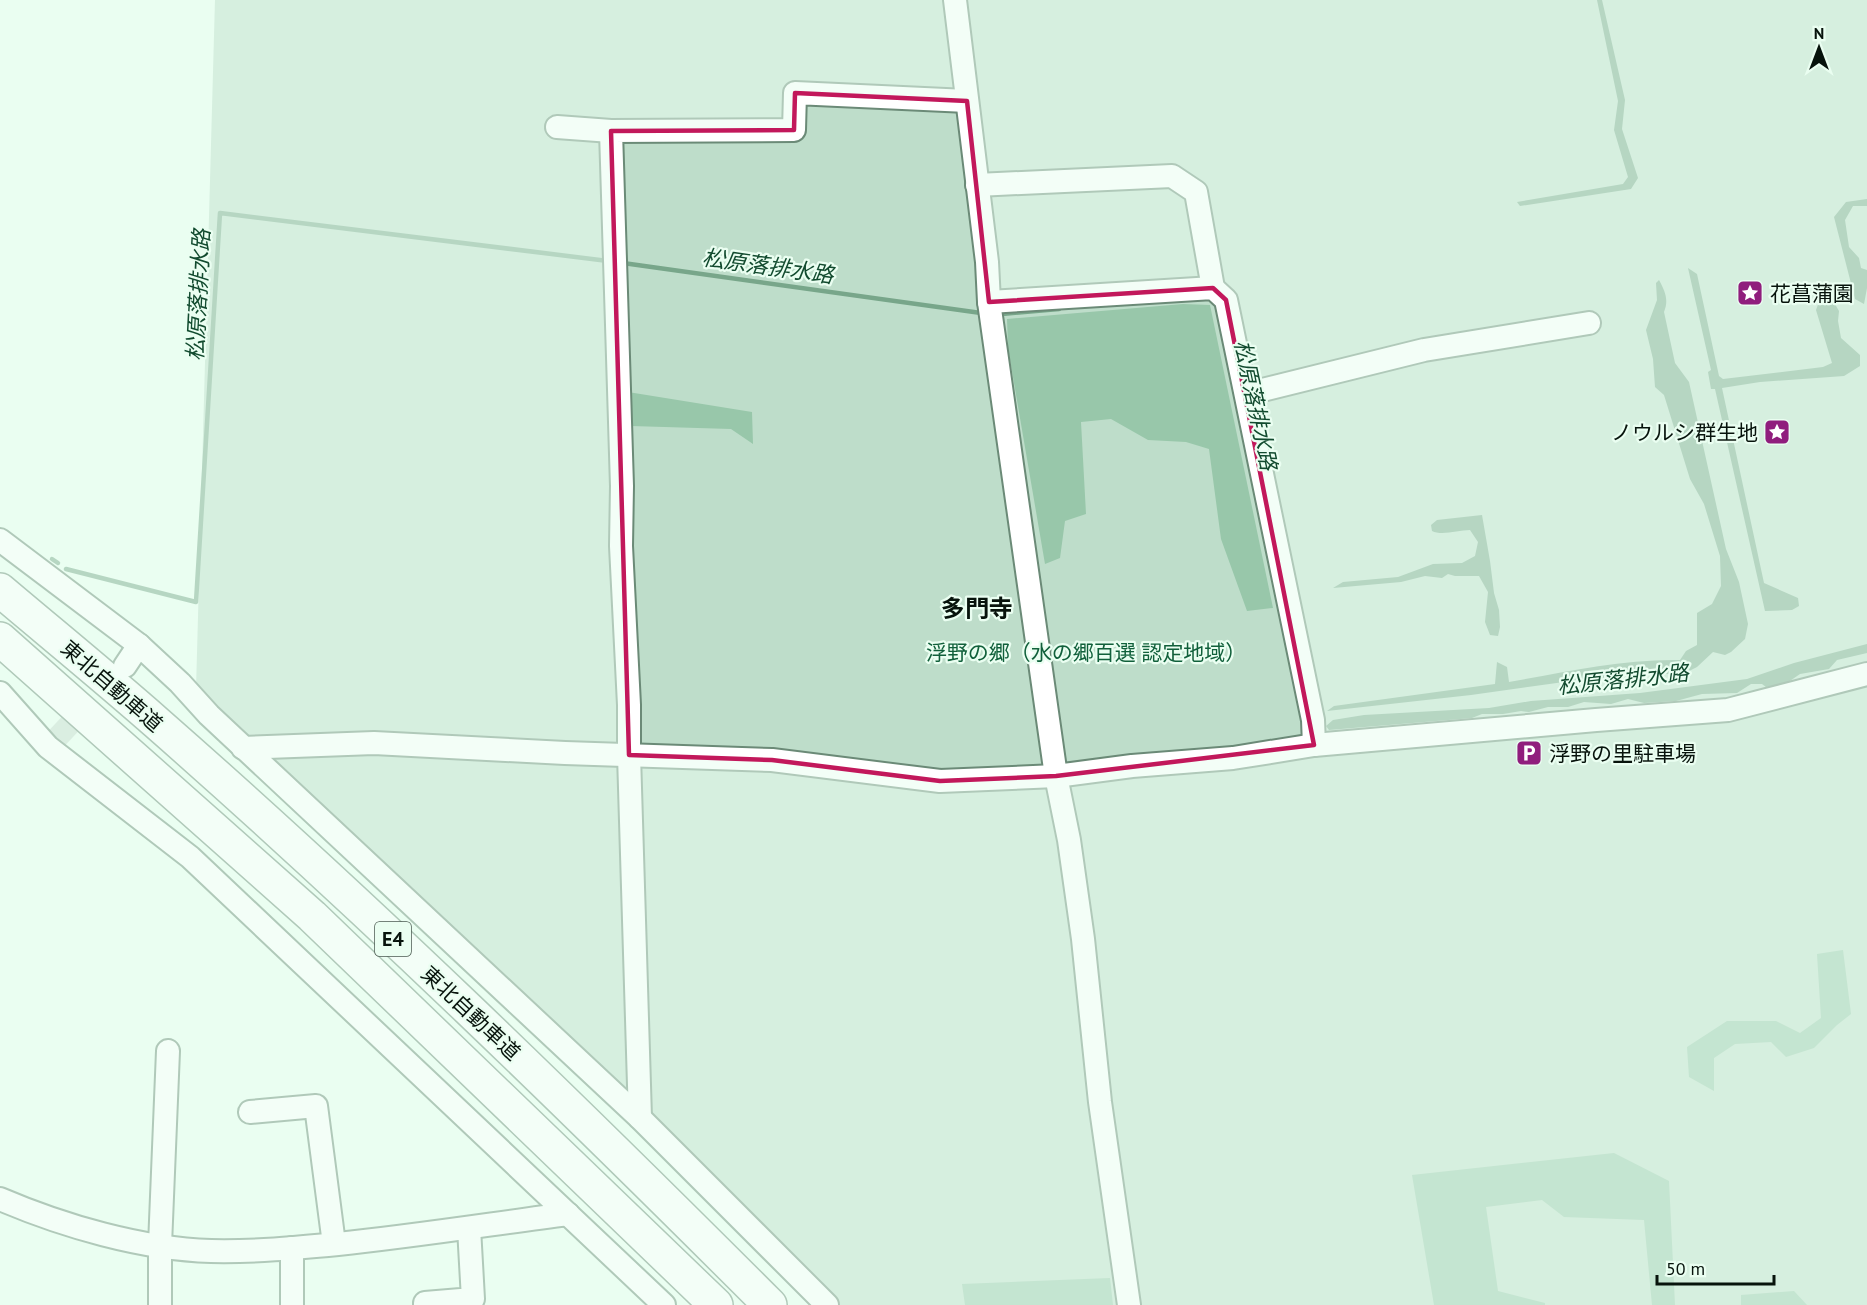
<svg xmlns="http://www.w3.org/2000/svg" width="1867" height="1305" font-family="'PT Sans','Noto Sans JP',sans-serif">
	<rect width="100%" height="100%" fill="#eafef1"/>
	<path fill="#beddca" d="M215 0H1867V1305H809L196 690Z"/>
	<g fill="#98c7aa">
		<path d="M1183 304 1210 305 1273 608 1247 611 1221 539 1209 449 1186 442 1148 440 1111 419 1081 422 1086 514 1065 521 1060 558 1045 564 1008 348 1007 319Z"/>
		<path d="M628 392 752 412 753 444 731 429 631 426Z"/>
		<path d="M1843 950 1851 1014 1837 1025 1814 1048 1786 1057 1771 1042 1735 1044 1714 1058V1091L1689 1077 1687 1047 1727 1021H1776L1800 1033 1821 1018 1817 954Z"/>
		<path d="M1614 1153 1669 1181 1675 1305H1652L1644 1220 1564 1217 1542 1200 1486 1207 1498 1291 1545 1303V1305H1434L1412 1175Z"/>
		<path d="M1110 1278 1113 1305H965L962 1284Z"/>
		<path d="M1794 1291 1807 1305H1741V1295Z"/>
	</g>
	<g fill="#78a68a">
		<path d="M1597 0H1602L1625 100 1622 129 1638 178 1631 189 1520 206 1517 202 1623 184 1628 177 1614 130 1618 101Z"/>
		<path d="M1867 199V206H1853L1845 220 1849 247 1859 258 1861 268 1867 270V288L1864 304 1855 299 1834 217 1846 202Z"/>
		<path d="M1688 268 1697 274 1719 376 1723 379 1823 367 1832 363 1816 310 1822 294H1829L1839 311 1838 321 1841 338 1860 355V366L1844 376 1760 382 1722 388 1764 583 1798 598 1799 606 1792 610 1765 611 1715 389H1711L1708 372 1711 370Z"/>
		<path d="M1659 280C1665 291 1669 300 1664 312L1675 363 1689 382 1726 549 1739 582 1748 624 1745 639 1731 652 1725 655 1713 652 1697 667 1683 674H1646L1571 681 1471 695 1327 711 1334 706 1495 684 1497 662 1507 667 1509 682C1565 672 1622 659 1680 660L1686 651 1697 645V613L1712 604 1721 586 1720 556 1704 504 1690 479 1664 395 1655 387 1653 359 1646 330 1657 300 1656 283Z"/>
		<path d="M1482 515 1490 561 1494 593 1499 610 1500 627 1498 636 1490 635 1485 622 1488 592 1479 576H1455L1448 574 1442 578 1425 576 1401 582 1333 588 1343 582 1398 577 1433 564 1462 563 1475 556 1478 542 1470 530C1458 530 1442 536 1432 531L1431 525 1437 520Z"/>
		<path d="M1867 644V653L1837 660 1829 669 1800 674 1784 685 1766 687 1762 684H1751L1737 693 1702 694 1676 701 1644 703 1628 699 1611 704 1584 702 1568 707H1548L1529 712 1521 711 1503 714H1482L1472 718 1329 730 1326 726 1333 720 1364 715 1489 708 1531 701 1640 693 1747 679 1794 663Z"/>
	</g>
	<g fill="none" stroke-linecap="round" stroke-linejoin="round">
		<g stroke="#78a68a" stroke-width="4.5">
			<path d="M623 263 981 313"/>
			<path d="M1002 314 1059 309"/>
			<path d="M52 559 58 563"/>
			<path d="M66 569 196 602 220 213 608 261"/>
		</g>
		<path stroke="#c8dbcf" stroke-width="22" stroke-dasharray="22 11" stroke-linecap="butt" d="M56 739 119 672"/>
		<defs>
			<g id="minor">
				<path d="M955 0 987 262 989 302 1056 776 1069 840 1083 939 1100 1102 1129 1305"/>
				<path d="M557 127 611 131"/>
				<path d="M977 185 1172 176 1196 192 1213 288"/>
				<path d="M989 302 1213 288 1226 300 1313 720 1314 745"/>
				<path d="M1246 394 1424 350 1589 323"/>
				<path d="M0 540 139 645 180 683 209 715 640 1118 827 1305"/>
				<path d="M125 666 139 645"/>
				<path d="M0 693 48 747 190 857 664 1305"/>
				<path d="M243 748 374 743 565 753 772 760 940 781 1056 776 1132 766 1233 758 1314 745 1596 720 1728 710 1867 674"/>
				<path d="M250 1112 316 1106 334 1244"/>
				<path d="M640 1118 629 755V705L621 546 622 486 611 131 794 130 795 93 967 101"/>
				<path d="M0 1199C63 1226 142 1249 211 1251 253 1252 296 1248 338 1244 415 1236 491 1224 568 1214"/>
				<path d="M160 1305V1245L168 1051"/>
				<path d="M292 1305V1248"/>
				<path d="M425 1305V1303L473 1299 469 1228"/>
			</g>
			<g id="highway">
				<path d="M0 590C52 634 106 678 157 723 369 909 571 1106 770 1305"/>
				<path d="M0 639 312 916 716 1305"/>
			</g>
		</defs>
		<use href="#minor" stroke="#6b8a77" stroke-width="26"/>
		<use href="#highway" stroke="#6b8a77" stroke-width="36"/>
		<use href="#minor" stroke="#fff" stroke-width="22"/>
		<use href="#highway" stroke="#fff" stroke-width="33"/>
	</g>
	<path d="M0 0H1867V1305H0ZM795 93 967 101 989 302 1213 288 1226 300 1314 745 1056 776 940 781 772 760 629 755 611 131 794 130Z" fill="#eafef1" fill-opacity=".55" fill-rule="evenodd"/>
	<path fill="none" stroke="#c2185b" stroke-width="4.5" stroke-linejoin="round" d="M795 93 967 101 989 302 1213 288 1226 300 1314 745 1056 776 940 781 772 760 629 755 611 131 794 130Z"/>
	<defs>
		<symbol id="sight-square" viewBox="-11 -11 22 22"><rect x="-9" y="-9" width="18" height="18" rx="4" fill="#901d7d" stroke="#eafef1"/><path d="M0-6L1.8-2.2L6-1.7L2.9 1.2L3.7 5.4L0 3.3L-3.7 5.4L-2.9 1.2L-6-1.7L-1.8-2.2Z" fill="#fff"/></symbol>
		<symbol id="parking-square" viewBox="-11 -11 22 22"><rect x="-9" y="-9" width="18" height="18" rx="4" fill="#901d7d" stroke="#eafef1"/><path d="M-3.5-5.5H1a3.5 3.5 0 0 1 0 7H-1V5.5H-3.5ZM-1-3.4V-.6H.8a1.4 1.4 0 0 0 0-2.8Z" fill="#fff"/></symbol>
	</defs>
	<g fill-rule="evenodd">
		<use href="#sight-square" x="1735" y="278" width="30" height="30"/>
		<use href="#sight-square" x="1762" y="417" width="30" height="30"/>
		<use href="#parking-square" x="1514" y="738" width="30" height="30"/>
	</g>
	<g text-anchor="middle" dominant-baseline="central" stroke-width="4.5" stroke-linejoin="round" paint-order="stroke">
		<rect fill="#eafef1" stroke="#4b5a51" stroke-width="1.5" x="375" y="922" width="36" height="34" rx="4.5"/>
		<g font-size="20" font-weight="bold" fill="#07130c">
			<text x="393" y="939">E4</text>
		</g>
		<g font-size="21" fill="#07130c" stroke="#eafef1" text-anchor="start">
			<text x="1770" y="293">花菖蒲園</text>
			<text x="1758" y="432" text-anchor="end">ノウルシ群生地</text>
			<text x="1549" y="753">浮野の里駐車場</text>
		</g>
		<g font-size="21" fill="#11603b" stroke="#eafef1">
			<text x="1086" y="652">浮野の郷（水の郷百選 認定地域）</text>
		</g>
		<g font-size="21" fill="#07130c" stroke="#eafef1">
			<text transform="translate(112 686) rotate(41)">東北自動車道</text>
			<text transform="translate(471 1013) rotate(43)">東北自動車道</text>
		</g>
		<g font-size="22" font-style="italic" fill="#124b2f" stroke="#eafef1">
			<text transform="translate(768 266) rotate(8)">松原落排水路</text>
			<text transform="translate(198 295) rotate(-87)">松原落排水路</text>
			<text transform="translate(1256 405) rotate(78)">松原落排水路</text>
			<text transform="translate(1623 679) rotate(-6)">松原落排水路</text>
		</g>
		<g font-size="24" font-weight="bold" fill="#07130c" stroke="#eafef1">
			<text x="977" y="608">多門寺</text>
		</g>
	</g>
	<g transform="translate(1819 48)" stroke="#eafef1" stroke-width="4.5" paint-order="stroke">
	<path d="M0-4.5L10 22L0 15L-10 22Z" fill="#07130c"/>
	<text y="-9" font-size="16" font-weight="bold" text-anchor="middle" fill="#07130c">N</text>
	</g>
	<path d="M1657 1275v9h117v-9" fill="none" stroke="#07130c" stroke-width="3"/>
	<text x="1666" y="1275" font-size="18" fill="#07130c" stroke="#eafef1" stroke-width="4.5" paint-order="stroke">50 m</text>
</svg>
